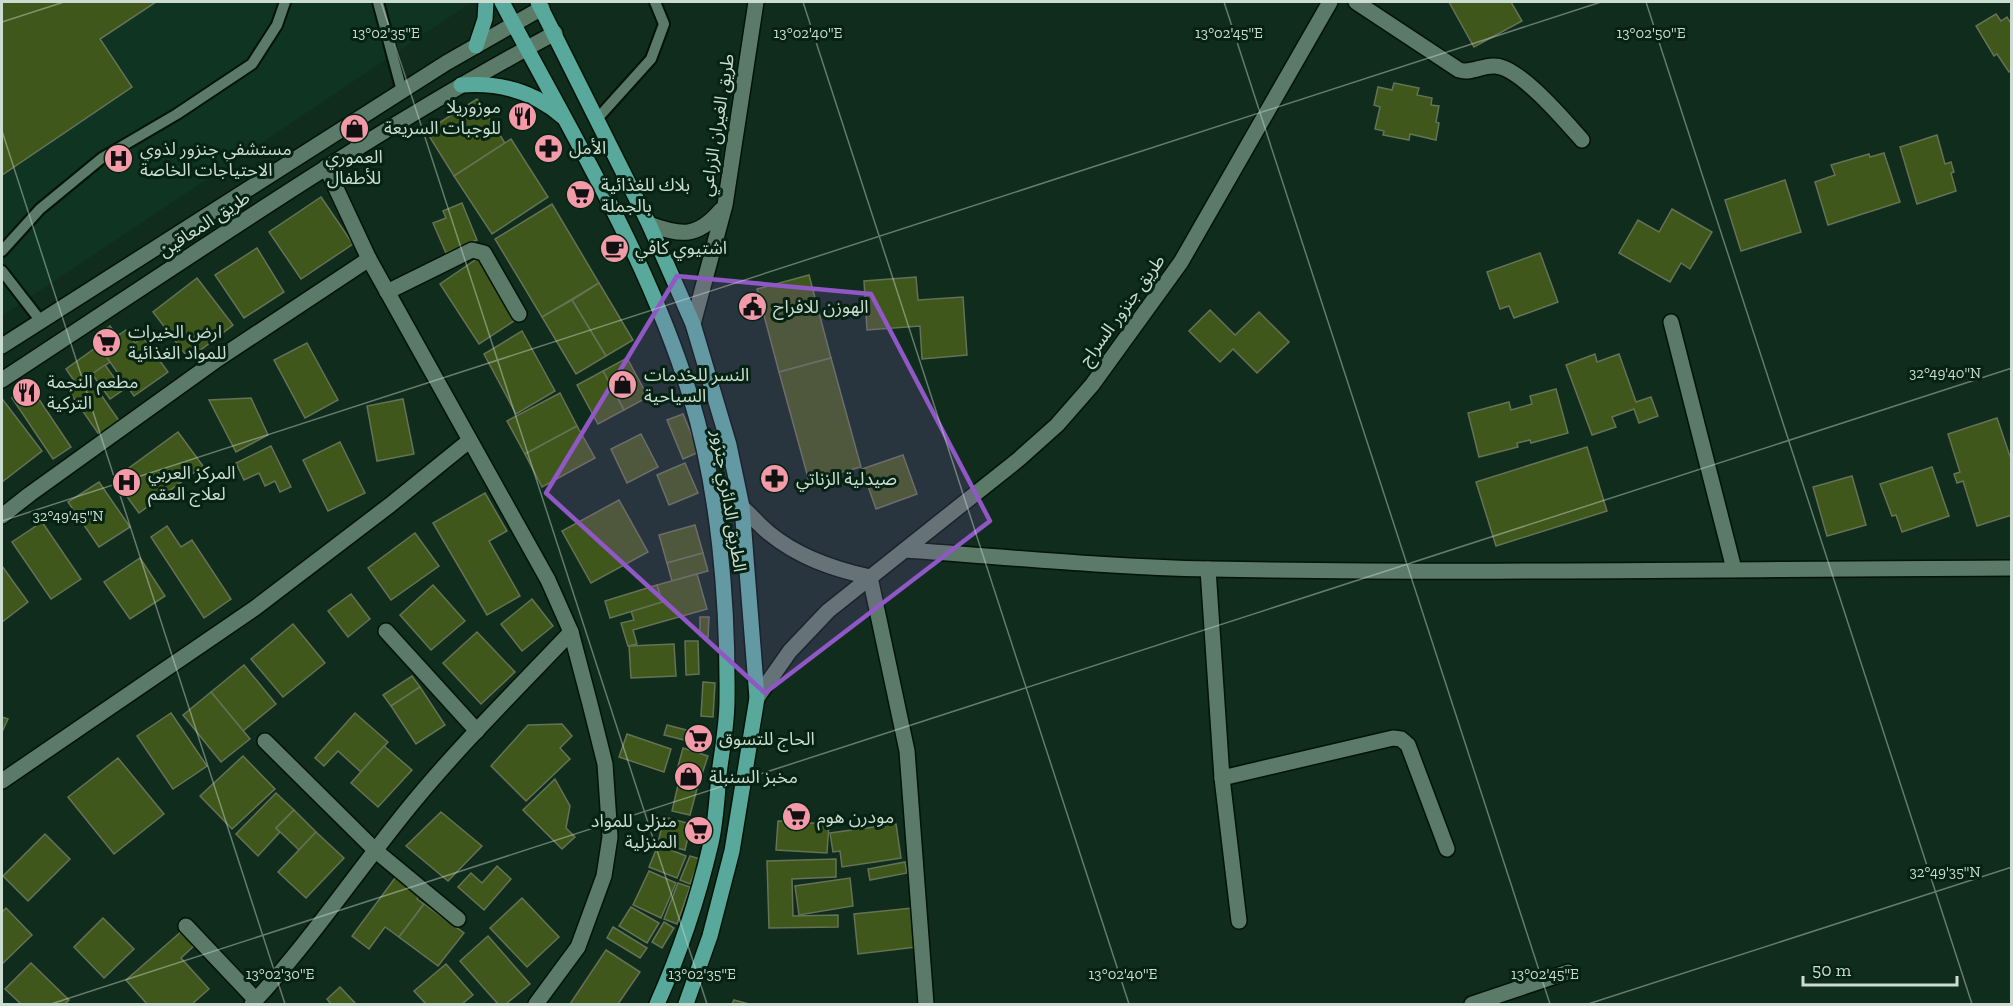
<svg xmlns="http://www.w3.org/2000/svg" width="2013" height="1006" viewBox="0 0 2013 1006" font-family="'Zilla Slab','Noto Sans Arabic',serif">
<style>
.built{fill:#0f3522}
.building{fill:#3f571b;stroke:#657256;stroke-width:1.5}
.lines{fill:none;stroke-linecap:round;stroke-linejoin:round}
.lane-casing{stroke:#001407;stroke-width:14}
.street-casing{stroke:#001407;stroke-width:18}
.secondary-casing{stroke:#001407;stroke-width:18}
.primary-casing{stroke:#001407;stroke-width:18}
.lane{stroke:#5b7a67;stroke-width:10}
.street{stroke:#5b7a67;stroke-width:15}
.secondary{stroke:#5b7a67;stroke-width:15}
.primary{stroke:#58a99b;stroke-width:15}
.marked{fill:#8f58c4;fill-opacity:0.2;stroke:#8f58c4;stroke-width:4.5;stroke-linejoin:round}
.ticks{fill:none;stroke:#cbdcd1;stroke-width:1.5;stroke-opacity:0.45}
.labels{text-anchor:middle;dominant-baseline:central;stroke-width:6;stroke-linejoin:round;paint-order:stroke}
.poi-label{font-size:18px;fill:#cbdcd1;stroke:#052213;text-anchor:start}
.street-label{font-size:18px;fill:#cbdcd1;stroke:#052213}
.ticks-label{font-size:15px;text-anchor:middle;fill:#cbdcd1;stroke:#052213;stroke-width:6;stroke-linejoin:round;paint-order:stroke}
</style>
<rect width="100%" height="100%" fill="#0f2c1d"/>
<polygon class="built" points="2,2 472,2 2,316"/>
<g class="building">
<polygon points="2,2 156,2 100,39 132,87 2,175"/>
<polygon points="1449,2 1511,2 1522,21 1474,47"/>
<polygon points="1996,14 2001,21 2007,17 2012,25 2012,70 2009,72 1997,54 1994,56 1976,26"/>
<polygon points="1394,83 1419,88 1417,95 1432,98 1431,105 1439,106 1436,122 1439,123 1436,140 1410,134 1409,140 1383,135 1384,131 1375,129 1380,107 1374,105 1378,87 1392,90"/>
<polygon points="477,99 505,143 454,176 426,131"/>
<polygon points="1937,135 1945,164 1951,162 1954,172 1951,173 1956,191 1917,204 1900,147"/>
<polygon points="511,139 548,197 492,234 454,176"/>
<polygon points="1884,153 1900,202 1828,225 1815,182 1835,175 1831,165 1869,154 1870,157"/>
<polygon points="1785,180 1801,232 1741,251 1725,200"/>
<polygon points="321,197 353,244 301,279 269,232"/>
<polygon points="462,203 477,240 446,253 433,223 446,218 443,211"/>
<polygon points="552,204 599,283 542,317 495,239"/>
<polygon points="1672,209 1712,232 1690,269 1681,263 1670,282 1619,253 1638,220 1659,232"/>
<polygon points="257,248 284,292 244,318 215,275"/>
<polygon points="1540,253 1558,302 1514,318 1509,306 1500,309 1487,272"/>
<polygon points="481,256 520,317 479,344 440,284"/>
<polygon points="809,275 831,358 779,372 757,289"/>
<polygon points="916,277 918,300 963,297 967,355 922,359 920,326 867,330 864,281"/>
<polygon points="197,278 233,325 189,359 153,312"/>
<polygon points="599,283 633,340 606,356 572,300"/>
<polygon points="572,300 606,356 576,374 542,317"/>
<polygon points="1210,310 1235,335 1259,312 1289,342 1257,373 1233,349 1220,362 1189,331"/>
<polygon points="110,326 117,336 126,330 135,343 143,337 168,372 134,396 93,338"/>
<polygon points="522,331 555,391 516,414 484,354"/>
<polygon points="307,343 338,400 305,418 274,360"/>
<polygon points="98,346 110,362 77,385 66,369"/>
<polygon points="1595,354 1597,362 1619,354 1636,402 1651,397 1658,416 1639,423 1634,409 1612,417 1616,427 1592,435 1566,365"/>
<polygon points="627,358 648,397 624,410 603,371"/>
<polygon points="831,358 861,467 809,481 779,372"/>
<polygon points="105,365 123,390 110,399 92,374"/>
<polygon points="603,371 624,410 598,424 577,385"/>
<polygon points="88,376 120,422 100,436 68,390"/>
<polygon points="30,386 71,447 53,459 12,398"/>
<polygon points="1556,389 1568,433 1531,443 1530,440 1517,443 1518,447 1479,457 1468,413 1509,402 1511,410 1532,404 1530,396"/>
<polygon points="560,393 577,426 525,454 507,421"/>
<polygon points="251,398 268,435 236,452 209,400"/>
<polygon points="403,399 414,454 377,461 367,406"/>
<polygon points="3,400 42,451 2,482 2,401"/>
<polygon points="683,414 699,452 683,459 667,420"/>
<polygon points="1997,418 2012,462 2012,515 1977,526 1963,481 1957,483 1954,474 1960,472 1948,434"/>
<polygon points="577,426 595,458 542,487 525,454"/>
<polygon points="178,432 203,466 139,513 114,479"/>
<polygon points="641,434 658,467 627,483 611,449"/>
<polygon points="340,442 365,493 328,511 303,460"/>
<polygon points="271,446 291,487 280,492 275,481 265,486 259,473 244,480 236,463"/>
<polygon points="1587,447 1607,511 1496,546 1476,482"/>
<polygon points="903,455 917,494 876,509 862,469"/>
<polygon points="685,463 698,493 669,505 657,475"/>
<polygon points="1932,467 1949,516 1902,532 1896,515 1892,516 1880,484"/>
<polygon points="1852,476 1866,525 1827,536 1813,487"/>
<polygon points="99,482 130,527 99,547 68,502"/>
<polygon points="485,493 507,531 489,541 520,596 487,615 433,523"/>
<polygon points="619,500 648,552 591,583 562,531"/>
<polygon points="42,522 81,579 51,599 12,542"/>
<polygon points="695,525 703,553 667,563 659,535"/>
<polygon points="167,526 181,547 192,540 231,599 204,618 151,537"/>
<polygon points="415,533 439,566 391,600 368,568"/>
<polygon points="703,553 708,571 672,581 667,563"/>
<polygon points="140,558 165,596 130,619 104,582"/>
<polygon points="2,566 28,602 2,622"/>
<polygon points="697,574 707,609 633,630 637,644 628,646 621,623 634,620 631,611 662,602 657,585"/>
<polygon points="433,585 465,621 431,650 400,615"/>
<polygon points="657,585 662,602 610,618 605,601"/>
<polygon points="351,594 370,619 348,637 328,611"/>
<polygon points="532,599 553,626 522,651 501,624"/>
<polygon points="700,617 709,617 708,637 700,636"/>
<polygon points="293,624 325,663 283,697 251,659"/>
<polygon points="477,632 515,672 481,704 443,663"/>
<polygon points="685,641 698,641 699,674 686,675"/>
<polygon points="674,644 676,676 631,678 629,646"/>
<polygon points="244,665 276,704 243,731 211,692"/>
<polygon points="412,676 420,687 391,706 383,695"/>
<polygon points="703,682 715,683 713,717 701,716"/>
<polygon points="420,687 445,725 416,744 391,706"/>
<polygon points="211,692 250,739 221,762 183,715"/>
<polygon points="171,713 207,766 173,789 137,736"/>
<polygon points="355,713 388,742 361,772 338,751 324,766 315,758"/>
<polygon points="2,717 8,719 2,732"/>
<polygon points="562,724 572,736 560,748 570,759 526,801 491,766 528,725"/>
<polygon points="667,725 706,735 704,745 664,735"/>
<polygon points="627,734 671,749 664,772 619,757"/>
<polygon points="384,746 412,770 378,807 351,783"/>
<polygon points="683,748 708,756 701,777 677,770"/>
<polygon points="243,756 275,789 232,829 200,796"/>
<polygon points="118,758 164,814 114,854 68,797"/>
<polygon points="555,779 570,806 566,828 575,837 562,849 523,810"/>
<polygon points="679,781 698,785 690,815 672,811"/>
<polygon points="276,793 294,810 276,828 280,832 258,856 236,834"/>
<polygon points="294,810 316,832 299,850 276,828"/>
<polygon points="441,812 482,846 448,881 406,846"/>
<polygon points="664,817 691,824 685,850 658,843"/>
<polygon points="778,821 829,824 827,853 776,850"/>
<polygon points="896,824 901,858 842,867 840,851 833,852 830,833"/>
<polygon points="316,832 344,858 306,898 278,872"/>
<polygon points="45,834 70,859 28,901 3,876"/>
<polygon points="658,845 686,856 677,878 649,867"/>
<polygon points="690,856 700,859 690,884 680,880"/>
<polygon points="836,859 836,877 792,879 793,916 838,915 838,927 769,928 767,861"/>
<polygon points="905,862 907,873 870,880 868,869"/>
<polygon points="497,866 511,879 484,910 458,887 471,873 482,883"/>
<polygon points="649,871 676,883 661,918 633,905"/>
<polygon points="398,874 422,892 417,899 424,904 399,937 385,927 369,949 352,936"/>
<polygon points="850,878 853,906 799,915 795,886"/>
<polygon points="678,883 690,887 677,924 664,919"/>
<polygon points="522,898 559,937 527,967 490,928"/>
<polygon points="424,904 464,933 438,966 399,937"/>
<polygon points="631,907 659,923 647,943 619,926"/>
<polygon points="6,908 32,935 2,964 2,912"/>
<polygon points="912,908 916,947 858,954 854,914"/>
<polygon points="103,918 134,949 104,978 74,947"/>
<polygon points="664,922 674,928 662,948 652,942"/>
<polygon points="613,927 647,948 640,958 607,938"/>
<polygon points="183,930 196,944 181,958 209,989 192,1004 147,1004 126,980"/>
<polygon points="488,936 530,984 506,1004 498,1004 460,961"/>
<polygon points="606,950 640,972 618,1004 570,1004"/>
<polygon points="31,963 69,1000 65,1004 21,1004 5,989"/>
<polygon points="446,964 473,995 462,1004 426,1004 414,991"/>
<polygon points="340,987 356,1004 331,1004 327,999"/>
<polygon points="734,1000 749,1004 732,1004"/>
</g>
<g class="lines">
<defs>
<g id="lane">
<polyline points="378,2 402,91"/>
<polyline points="597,119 651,59 664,24 655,2"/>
<polyline points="2,251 40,209 102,158 177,114 252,64 277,25 285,2"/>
<polyline points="2,271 40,320"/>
</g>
<g id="street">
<path d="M1356,2L1459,70C1471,74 1482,65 1495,66C1520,67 1565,121 1582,140"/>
<polyline points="326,167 369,259 548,580 571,632 590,704 605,764 610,837 604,876 578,947 536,1004"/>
<polyline points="387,292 472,250 484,253 519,314"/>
<polyline points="1671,322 1734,569"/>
<polyline points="2,516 30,494 218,359 369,259"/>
<path d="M905,550C1007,557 1109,567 1210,569C1477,574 1745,569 2012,568"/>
<polyline points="1208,569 1222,778 1239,921"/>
<polyline points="870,577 907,751 926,1004"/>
<polyline points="386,631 477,731"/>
<polyline points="265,741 376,851 458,919"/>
<polyline points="1222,778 1393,738 1401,739 1408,745 1447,849"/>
<polyline points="2,781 255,608 390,505 469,441"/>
<polyline points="186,926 256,1000"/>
<path d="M252,1004C310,942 357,871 411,805C461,744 517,689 571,632"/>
<polyline points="1472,1004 1568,972"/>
</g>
<g id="secondary">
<path d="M649,224C682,236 697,238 721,210"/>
<polyline points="693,324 725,205 756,2"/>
<polyline points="2,346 446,63 542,8"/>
<path d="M2,380C184,261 363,136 555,33"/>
<path d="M742,507C751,515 759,525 769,533C798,557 833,569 870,577"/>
<polyline points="757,698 790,651 828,611 1019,459 1057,425 1092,385 1181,262 1330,2"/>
</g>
<g id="primary">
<path d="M502,2C569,130 647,255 690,395C719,489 728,602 727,700C727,725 722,750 719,774C717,797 716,821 711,843C698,898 680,953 657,1004"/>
<polyline points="538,2 649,224 693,324 729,445 742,507 757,698 732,851 710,936 686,1004"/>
<polyline points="476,46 485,19 486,2"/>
<path d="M461,85C499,82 534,91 563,117"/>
</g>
</defs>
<use href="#lane" class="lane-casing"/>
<use href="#street" class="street-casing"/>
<use href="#secondary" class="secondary-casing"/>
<use href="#primary" class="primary-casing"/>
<use href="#lane" class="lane"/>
<use href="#street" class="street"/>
<use href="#secondary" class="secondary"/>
<use href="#primary" class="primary"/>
</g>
<path class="marked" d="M677,276L871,294L990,521L765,693L546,493Z"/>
<path class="ticks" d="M381,2L707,1004M803,2L1129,1004M1224,2L1550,1004M1646,2L1972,1004M2,22L64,2M2,131L285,1004M2,521L1601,2M51,1004L2012,368M1588,1004L2012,867"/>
<defs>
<symbol id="restaurant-disc" viewBox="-11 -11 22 22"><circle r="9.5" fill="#f39aa9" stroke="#052213"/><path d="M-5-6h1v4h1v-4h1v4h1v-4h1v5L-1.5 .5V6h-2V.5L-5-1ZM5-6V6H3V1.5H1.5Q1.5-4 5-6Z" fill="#111"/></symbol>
<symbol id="shop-disc" viewBox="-11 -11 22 22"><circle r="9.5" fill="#f39aa9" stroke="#052213"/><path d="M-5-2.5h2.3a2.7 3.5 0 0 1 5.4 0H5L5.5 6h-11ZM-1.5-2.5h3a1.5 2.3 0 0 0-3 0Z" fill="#111"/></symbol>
<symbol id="pharmacy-disc" viewBox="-11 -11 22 22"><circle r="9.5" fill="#f39aa9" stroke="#052213"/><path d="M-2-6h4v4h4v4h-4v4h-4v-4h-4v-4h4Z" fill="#111"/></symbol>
<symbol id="hospital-disc" viewBox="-11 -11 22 22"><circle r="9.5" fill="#f39aa9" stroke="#052213"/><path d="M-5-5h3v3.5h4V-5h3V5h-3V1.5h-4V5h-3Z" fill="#111"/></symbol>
<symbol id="supermarket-disc" viewBox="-11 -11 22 22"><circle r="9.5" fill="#f39aa9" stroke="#052213"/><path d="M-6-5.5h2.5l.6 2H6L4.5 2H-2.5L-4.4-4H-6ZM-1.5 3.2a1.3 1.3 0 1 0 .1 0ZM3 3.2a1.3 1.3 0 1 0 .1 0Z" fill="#111"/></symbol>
<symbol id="cafe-disc" viewBox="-11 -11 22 22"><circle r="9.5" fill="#f39aa9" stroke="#052213"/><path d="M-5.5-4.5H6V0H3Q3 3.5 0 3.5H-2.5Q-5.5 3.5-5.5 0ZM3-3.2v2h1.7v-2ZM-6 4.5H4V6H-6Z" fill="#111"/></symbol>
<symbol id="civic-disc" viewBox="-11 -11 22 22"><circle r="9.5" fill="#f39aa9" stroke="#052213"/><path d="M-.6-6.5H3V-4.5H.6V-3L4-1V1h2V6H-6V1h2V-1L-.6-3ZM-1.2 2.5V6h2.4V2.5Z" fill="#111"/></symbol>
</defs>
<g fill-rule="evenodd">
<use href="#restaurant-disc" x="506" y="100" width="33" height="33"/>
<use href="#shop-disc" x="338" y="112" width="33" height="33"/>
<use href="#pharmacy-disc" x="532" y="132" width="33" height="33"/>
<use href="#hospital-disc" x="102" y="142" width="33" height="33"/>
<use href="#supermarket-disc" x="564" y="178" width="33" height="33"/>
<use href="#cafe-disc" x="598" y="232" width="33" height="33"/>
<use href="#civic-disc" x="736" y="290" width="33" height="33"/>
<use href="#supermarket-disc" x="90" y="326" width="33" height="33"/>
<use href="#shop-disc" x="606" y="368" width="33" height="33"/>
<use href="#restaurant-disc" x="10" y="376" width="33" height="33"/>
<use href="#pharmacy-disc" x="758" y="462" width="33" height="33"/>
<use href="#hospital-disc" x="110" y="466" width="33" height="33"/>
<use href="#supermarket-disc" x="682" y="722" width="33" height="33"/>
<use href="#shop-disc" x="672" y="760" width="33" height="33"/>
<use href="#supermarket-disc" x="780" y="800" width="33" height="33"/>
<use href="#supermarket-disc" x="682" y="814" width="33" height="33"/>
</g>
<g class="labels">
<g class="poi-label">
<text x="501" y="107" text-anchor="end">موزوريلا<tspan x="501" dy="21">للوجبات السريعة</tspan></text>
<text x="569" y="148">الأمل</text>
<text x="140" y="149">مستشفي جنزور لذوي<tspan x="140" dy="21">الاحتياجات الخاصة</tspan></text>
<text x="354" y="157" text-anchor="middle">العموري<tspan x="354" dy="21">للأطفال</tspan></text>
<text x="601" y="185">بلاك للغذائية<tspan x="601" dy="21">بالجملة</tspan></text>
<text x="635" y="248">اشتيوي كافي</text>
<text x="773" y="307">الهوزن للافراح</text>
<text x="128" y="332">ارض الخيرات<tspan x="128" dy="21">للمواد الغذائية</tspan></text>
<text x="644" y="375">النسر للخدمات<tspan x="644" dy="21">السياحية</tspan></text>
<text x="47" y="382">مطعم النجمة<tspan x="47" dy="21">التركية</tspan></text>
<text x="148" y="473">المركز العربي<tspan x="148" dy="21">لعلاج العقم</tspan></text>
<text x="796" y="479">صيدلية الزناتي</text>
<text x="719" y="739">الحاج للتسوق</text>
<text x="709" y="777">مخبز السنبلة</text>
<text x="817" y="817">مودرن هوم</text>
<text x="677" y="821" text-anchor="end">منزلي للمواد<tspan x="677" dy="21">المنزلية</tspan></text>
</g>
<g class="street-label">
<text transform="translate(717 125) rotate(-81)">طريق الغيران الزراعي</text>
<text transform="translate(204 224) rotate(-33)">طريق المعاقين</text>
<text transform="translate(1122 310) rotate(-54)">طريق جنزور السراج</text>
<text transform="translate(729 501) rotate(81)">الطريق الدائري جنزور</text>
</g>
</g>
<g class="ticks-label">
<text x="386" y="38">13°02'35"E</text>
<text x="808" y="38">13°02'40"E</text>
<text x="1229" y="38">13°02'45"E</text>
<text x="1651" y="38">13°02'50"E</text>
<text x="1945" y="378">32°49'40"N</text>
<text x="68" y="521">32°49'45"N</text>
<text x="1945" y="877">32°49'35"N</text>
<text x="280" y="979">13°02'30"E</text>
<text x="702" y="979">13°02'35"E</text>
<text x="1123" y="979">13°02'40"E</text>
<text x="1545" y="979">13°02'45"E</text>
</g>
<rect width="2013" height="1006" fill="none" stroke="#cbdcd1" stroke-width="6"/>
<path d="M1803 976v9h154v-9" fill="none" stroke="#cbdcd1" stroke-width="3"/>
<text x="1812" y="976" font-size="18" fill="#cbdcd1" stroke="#052213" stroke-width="4.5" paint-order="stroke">50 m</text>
</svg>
